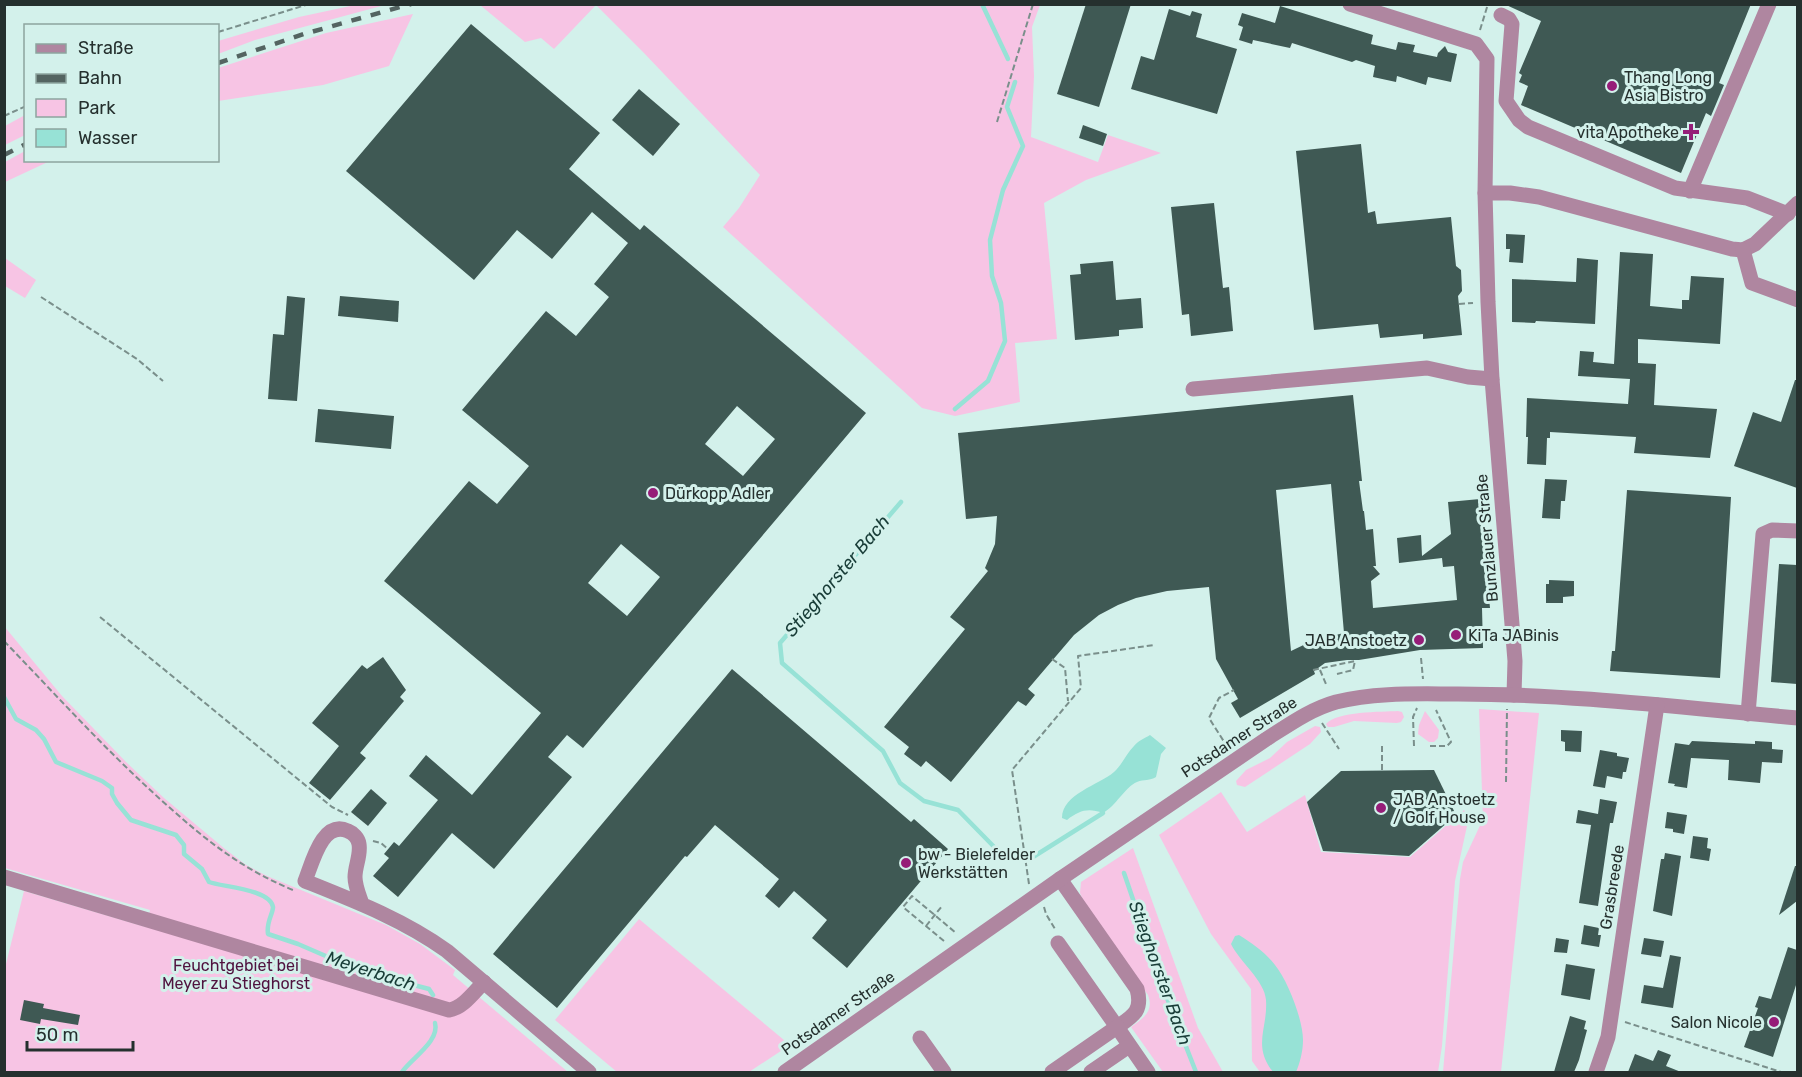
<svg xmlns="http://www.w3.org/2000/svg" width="1802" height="1077" viewBox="0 0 1802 1077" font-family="Rubik,sans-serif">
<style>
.green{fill:#f7c4e4}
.water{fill:#97e2d6}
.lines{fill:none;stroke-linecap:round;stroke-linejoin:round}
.stream{stroke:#97e2d6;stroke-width:4.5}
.building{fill:#3f5954;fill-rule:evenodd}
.path{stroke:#7a8f8b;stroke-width:2;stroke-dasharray:6 3;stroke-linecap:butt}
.minor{stroke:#af86a0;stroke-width:15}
.rail{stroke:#546461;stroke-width:4.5;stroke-dasharray:10 10;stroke-linecap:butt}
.poi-dot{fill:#961d78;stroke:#d3f1eb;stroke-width:2}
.labels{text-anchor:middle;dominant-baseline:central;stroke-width:6;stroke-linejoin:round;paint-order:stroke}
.poi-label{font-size:16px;fill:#25302e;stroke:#d3f1eb;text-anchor:start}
.street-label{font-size:16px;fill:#25302e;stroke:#d3f1eb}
.park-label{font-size:16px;fill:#50123f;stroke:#d3f1eb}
.water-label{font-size:18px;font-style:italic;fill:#183c37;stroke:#d3f1eb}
</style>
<rect width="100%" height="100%" fill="#d3f1eb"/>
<g class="green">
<polygon points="355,5 385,5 255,40 218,54 218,41 299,17"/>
<polygon points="480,5 1040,5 1032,27 1034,76 1031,137 1098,162 1108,135 1161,153 1086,180 1044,203 1057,339 1015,343 1020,402 955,416 922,408 723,227 739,208 760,175 644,53 596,5 554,49 541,38 525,42"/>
<polygon points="413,14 389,66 323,85 218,101 218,68 326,33"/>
<polygon points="25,115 25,135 5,145 5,126"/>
<polygon points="25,151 26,160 50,161 5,182 5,162"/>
<polygon points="5,258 36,280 25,298 5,286"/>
<polygon points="4,626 62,696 127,763 164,798 225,849 246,865 267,876 386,925 420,944 455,970 453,975 568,1072 5,1072 5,968 24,891 146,927 150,910 5,868"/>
<polygon points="1479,709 1539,713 1501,1072 1443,1072 1460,879 1463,862 1483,819"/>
<path d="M1398,711L1402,712L1404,717L1401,722L1397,723L1354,721L1334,727H1328L1326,724C1337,711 1381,712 1398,711Z"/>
<polygon points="1425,711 1439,730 1438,738 1434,742 1429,742 1418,734 1419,725"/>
<polygon points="1315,726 1320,727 1321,732 1310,744 1245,787 1237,785 1236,781 1246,770 1270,758 1287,742"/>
<polygon points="1221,792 1247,832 1305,795 1321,852 1410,857 1464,810 1469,817 1455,881 1442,1046 1438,1072 1260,1072 1252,1061 1251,989 1211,934 1159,835"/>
<path d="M1133,848L1198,1028L1223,1072H1163L1131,1027C1144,1018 1154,1011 1148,995L1083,900L1080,893L1081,882Z"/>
<polygon points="639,919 790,1045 749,1072 617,1072 555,1020"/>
</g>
<g class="water">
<path d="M1150,735L1166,748L1161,754L1156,777C1150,781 1144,779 1137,782C1125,787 1116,806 1103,813C1088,808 1080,810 1067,820L1062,818C1062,794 1099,785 1114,772C1122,765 1126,754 1134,746C1138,741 1145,738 1150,735Z"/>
<path d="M1239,935C1252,943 1266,953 1275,965C1288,981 1303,1020 1303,1040C1303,1051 1300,1063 1296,1072H1273C1252,1045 1268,1029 1266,1000C1265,981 1239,961 1231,944L1235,936Z"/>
</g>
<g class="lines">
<g class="stream">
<polyline points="982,4 1008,59"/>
<polyline points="955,409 988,381 1005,341 1001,303 992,276 990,240 1003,190 1023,146 1007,107 1015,82"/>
<polyline points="901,502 780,643 782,663 883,751 900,783 924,801 958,810 1004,857 1017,857"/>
<path d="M4,697L16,719L36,730L44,739L56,762L102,781L112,788V794L117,803L131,820L176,835L184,845V854L202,869L209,882C222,887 270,889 273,907C273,914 266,922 268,934L298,944L335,960L351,964L364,972L429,989L433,995"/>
<polyline points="1033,857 1103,813"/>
<polyline points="1124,873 1165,993 1196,1072"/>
<path d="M402,1072C412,1058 440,1041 435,1023"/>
</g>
</g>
<g class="building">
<polygon points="1086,4 1131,4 1099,107 1057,94"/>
<polygon points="1504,4 1751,4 1719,83 1724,85 1711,116 1706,113 1681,173 1521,105 1528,86 1519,82 1522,75 1519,73 1541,21"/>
<polygon points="1280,6 1373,35 1371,44 1396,50 1398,42 1415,45 1413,52 1437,57 1438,53 1445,46 1448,52 1457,54 1451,82 1428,77 1426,85 1397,76 1396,82 1373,77 1375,66 1356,60 1352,62 1292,43 1290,48 1253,40 1252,44 1239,40 1243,27 1238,25 1242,13 1275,23"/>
<polygon points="1169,9 1190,16 1192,11 1202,14 1196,37 1237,49 1217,114 1131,89 1141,56 1154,60"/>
<path d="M471,24L600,133L569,169L640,230L644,225L866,413L583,748L567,735L548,757L572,777L494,869L452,833L398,897L373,876L389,858L384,854L394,842L399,846L438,800L409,776L426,755L472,795L541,713L384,581L469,481L497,504L529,466L462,410L546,311L576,336L609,297L594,284L628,243L592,212L552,259L517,230L474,280L346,171ZM737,406L775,439L743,476L705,444ZM621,544L660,577L627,616L588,583Z"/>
<polygon points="639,89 680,124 653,156 612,120"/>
<polygon points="1083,125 1107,134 1103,146 1079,138"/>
<polygon points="1361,144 1368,213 1375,211 1377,224 1451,217 1456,266 1461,270 1462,291 1458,296 1462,335 1423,339 1423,334 1380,338 1378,324 1314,330 1296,151"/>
<polygon points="1214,203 1223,288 1229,287 1233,331 1191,336 1189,314 1182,315 1171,207"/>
<polygon points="1506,234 1525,235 1523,263 1509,262 1510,249 1506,249"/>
<polygon points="1620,252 1653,254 1650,306 1682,309 1682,300 1689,300 1691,276 1724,278 1720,344 1638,339 1638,363 1656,364 1654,405 1717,409 1710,458 1634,453 1636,437 1550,432 1550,438 1547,438 1546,465 1527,464 1528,437 1526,437 1527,398 1628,404 1630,379 1578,376 1580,351 1594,352 1593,362 1614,364"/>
<polygon points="1577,258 1598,260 1595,324 1536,321 1535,323 1512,322 1512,279 1576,282"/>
<polygon points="1113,261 1116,300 1141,298 1143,328 1119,330 1119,336 1075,340 1070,275 1081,274 1080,264"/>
<polygon points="287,296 305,298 297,401 268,399 273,334 284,335"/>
<polygon points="340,296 399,301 398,322 338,316"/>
<polygon points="1795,380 1797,380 1797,488 1734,466 1753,412 1781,422"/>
<path d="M1353,395L1362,481H1359L1363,511H1364L1366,530L1373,529L1376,566H1373L1380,574L1371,581L1373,608L1457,600L1454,566L1443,567L1442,558L1399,563L1397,538L1421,535L1422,556L1451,534L1448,502L1480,499L1490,608H1482L1483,648L1420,650L1359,660H1347L1325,663L1314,671L1315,674L1240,718L1231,703L1238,699L1216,659L1209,587L1167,591L1136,598L1118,605L1099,615L1074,635L1028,689L1035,695L1026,706L1018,701L951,782L926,761L921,767L904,754L909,747L884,727L965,629L950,617L988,571L985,568L995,544L997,516L966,519L958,433ZM1331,484L1344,633L1314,640L1291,651L1276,490Z"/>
<polygon points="318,409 394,416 391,449 315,442"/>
<polygon points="1545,479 1567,480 1565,501 1561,501 1560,519 1542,518"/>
<polygon points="1627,490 1731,497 1720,678 1610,671 1612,651 1615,651"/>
<polygon points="1779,564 1797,565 1797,684 1771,682"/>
<polygon points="1549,580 1574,581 1574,596 1563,597 1563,603 1546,603 1546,584 1549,584"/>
<polygon points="383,657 406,690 400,697 404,701 360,753 366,758 330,800 309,783 339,746 312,723 362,665 367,669"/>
<polygon points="732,669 911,822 914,819 948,849 847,968 812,938 827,920 794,891 779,908 765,896 779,879 715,825 687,857 685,856 557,1008 493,954"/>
<polygon points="1561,730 1582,731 1581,752 1565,751 1565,742 1561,741"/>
<polygon points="1692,741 1755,744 1755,741 1772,742 1772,749 1783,750 1782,763 1762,762 1760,783 1728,780 1729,760 1691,758 1687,788 1674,786 1675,784 1668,783 1675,743 1689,745"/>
<polygon points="1600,750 1617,753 1617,756 1629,758 1626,772 1623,772 1622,779 1607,776 1605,788 1593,786"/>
<polygon points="1434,770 1456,815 1409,856 1323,851 1307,802 1341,771"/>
<polygon points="371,789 387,803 368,826 351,812"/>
<polygon points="1600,799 1617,802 1613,823 1610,823 1598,906 1579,903 1591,825 1576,823 1578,810 1598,814"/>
<polygon points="1667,812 1687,815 1684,834 1673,832 1673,829 1665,828"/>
<polygon points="1693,836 1708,838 1707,848 1711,849 1709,861 1690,858"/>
<polygon points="1665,853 1681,856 1672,916 1653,911 1661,859 1664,859"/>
<polygon points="1795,866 1797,866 1797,901 1779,915"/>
<polygon points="1584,925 1599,928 1598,935 1601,935 1599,947 1581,944"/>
<polygon points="1556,938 1569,940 1567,953 1554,952"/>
<polygon points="1644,938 1664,941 1661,957 1641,954"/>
<polygon points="1788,947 1797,950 1797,982 1773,1057 1744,1047 1758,1008 1755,1007 1759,996 1771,999"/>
<polygon points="1670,955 1681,957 1673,1008 1641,1003 1644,985 1663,988"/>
<polygon points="1566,964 1595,969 1590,1000 1561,995"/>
<polygon points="24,1000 44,1004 43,1008 80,1015 78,1025 41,1019 40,1024 20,1020"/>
<polygon points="1570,1016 1586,1021 1584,1029 1587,1030 1579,1060 1574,1072 1554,1072"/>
<polygon points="1658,1050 1671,1055 1666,1066 1681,1072 1628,1072 1635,1054 1653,1061"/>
</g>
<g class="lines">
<g class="path">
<polyline points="1480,30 1488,4"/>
<polyline points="218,32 309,4"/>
<polyline points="4,116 26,106"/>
<polyline points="997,122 1033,4"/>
<polyline points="41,297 137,359 163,381"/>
<polyline points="1459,304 1473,303"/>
<polyline points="100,617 332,807 348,815"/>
<path d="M4,641C58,697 110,755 169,807C208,842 244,870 293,890"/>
<polyline points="1421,658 1423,679"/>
<polyline points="1052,659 1065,668 1068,701"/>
<polyline points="1313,670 1355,661 1353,670 1337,674"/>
<polyline points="1320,670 1326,684"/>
<polyline points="1322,723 1339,749"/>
<polyline points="1382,746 1382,771"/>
<polyline points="1414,746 1413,717 1417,708"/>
<polyline points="1430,746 1447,746 1451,742 1436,710"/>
<polyline points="1228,748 1209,718 1219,698 1234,690"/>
<polyline points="1506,782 1507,709"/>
<polyline points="373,841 381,843 388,849"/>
<polyline points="1029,884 1012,770 1081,688 1078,656 1154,645"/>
<polyline points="1044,907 1046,914 1055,929"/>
<polyline points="926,926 942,906"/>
<polyline points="944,941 903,907 912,896 956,933"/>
<polyline points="1625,1022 1781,1072"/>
</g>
<g class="minor">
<polyline points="1350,4 1476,44 1487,59 1485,193 1488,302 1492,379 1515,661 1514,695"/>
<polyline points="1501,15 1509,19 1512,24 1506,101 1519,120 1528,127 1675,188 1747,198 1788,214"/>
<polyline points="1690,191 1769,4"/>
<polyline points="1485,193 1510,193 1539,197 1732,249 1743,250 1755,244 1798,203"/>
<polyline points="1743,250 1752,283 1798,300"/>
<polyline points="1193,389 1427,368 1468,377 1492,379"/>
<polyline points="1748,714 1763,534 1772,530 1798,531"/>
<path d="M4,877L449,1010C463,1008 474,992 484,982"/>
<path d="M362,904C359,895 355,886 355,877C355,866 361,855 359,844C358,838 353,833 348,831C322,819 312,864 305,881C355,901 404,920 447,951L589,1072"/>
<path d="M1058,943L1117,1027C1133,1016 1143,1011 1137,989L1060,879"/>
<polyline points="920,1038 944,1072"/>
<path d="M785,1072L1060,879L1268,738C1290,724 1311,709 1336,702C1376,692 1417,694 1458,694C1571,694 1685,708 1798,718"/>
<polyline points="1052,1072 1117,1027 1148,1072"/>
<polyline points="1091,1072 1129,1046"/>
<polyline points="1596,1072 1608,1037 1657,705"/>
</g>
<g class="rail">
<polyline points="218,63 304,34 411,4"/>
<polyline points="4,155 26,144"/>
</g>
</g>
<g class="poi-dot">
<circle cx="1612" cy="86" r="6"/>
<path d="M1688 123h6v6h6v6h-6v6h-6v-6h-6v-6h6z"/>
<circle cx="653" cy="493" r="6"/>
<circle cx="1456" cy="635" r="6"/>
<circle cx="1419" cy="640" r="6"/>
<circle cx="1381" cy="808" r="6"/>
<circle cx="906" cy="863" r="6"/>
<circle cx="1774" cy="1022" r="6"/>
</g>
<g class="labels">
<g class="poi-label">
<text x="1624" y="77">Thang Long<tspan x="1624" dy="18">Asia Bistro</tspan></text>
<text x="1679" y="132" text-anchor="end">vita Apotheke</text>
<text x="665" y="493">Dürkopp Adler</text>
<text x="1468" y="635">KiTa JABinis</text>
<text x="1407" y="640" text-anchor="end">JAB Anstoetz</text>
<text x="1393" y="799">JAB Anstoetz<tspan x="1393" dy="18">/ Golf House</tspan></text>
<text x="918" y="854">bw - Bielefelder<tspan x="918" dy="18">Werkstätten</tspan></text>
<text x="1762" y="1022" text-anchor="end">Salon Nicole</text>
</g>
<g class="street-label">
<text transform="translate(1487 538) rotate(-95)">Bunzlauer Straße</text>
<text transform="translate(1239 737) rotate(-33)">Potsdamer Straße</text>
<text transform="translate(1612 887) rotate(-81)">Grasbreede</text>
<text transform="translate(838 1013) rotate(-35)">Potsdamer Straße</text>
</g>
<g class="park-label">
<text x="236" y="965">Feuchtgebiet bei<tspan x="236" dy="18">Meyer zu Stieghorst</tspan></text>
</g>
<g class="water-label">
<text transform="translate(837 576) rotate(-50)">Stieghorster Bach</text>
<text transform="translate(371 971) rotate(18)">Meyerbach</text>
<text transform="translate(1160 973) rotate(70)">Stieghorster Bach</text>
</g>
</g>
<rect width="1802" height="1077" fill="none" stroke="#25302e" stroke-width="12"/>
<rect x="24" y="24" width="195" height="138" fill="#d3f1eb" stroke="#8da49f" stroke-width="1.5"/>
<rect x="36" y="44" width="30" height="9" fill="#af86a0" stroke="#8da49f" stroke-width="1.5"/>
<text x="78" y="54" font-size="18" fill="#25302e">Straße</text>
<rect x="36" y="74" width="30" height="9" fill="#546461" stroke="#8da49f" stroke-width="1.5"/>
<text x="78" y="84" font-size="18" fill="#25302e">Bahn</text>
<rect x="36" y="99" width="30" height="18" fill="#f7c4e4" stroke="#8da49f" stroke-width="1.5"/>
<text x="78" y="114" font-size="18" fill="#25302e">Park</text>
<rect x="36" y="129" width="30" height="18" fill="#97e2d6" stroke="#8da49f" stroke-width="1.5"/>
<text x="78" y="144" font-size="18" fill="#25302e">Wasser</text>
<path d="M27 1041v9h106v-9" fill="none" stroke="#25302e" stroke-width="3"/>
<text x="36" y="1041" font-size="18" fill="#25302e" stroke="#d3f1eb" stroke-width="4.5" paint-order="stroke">50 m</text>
</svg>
